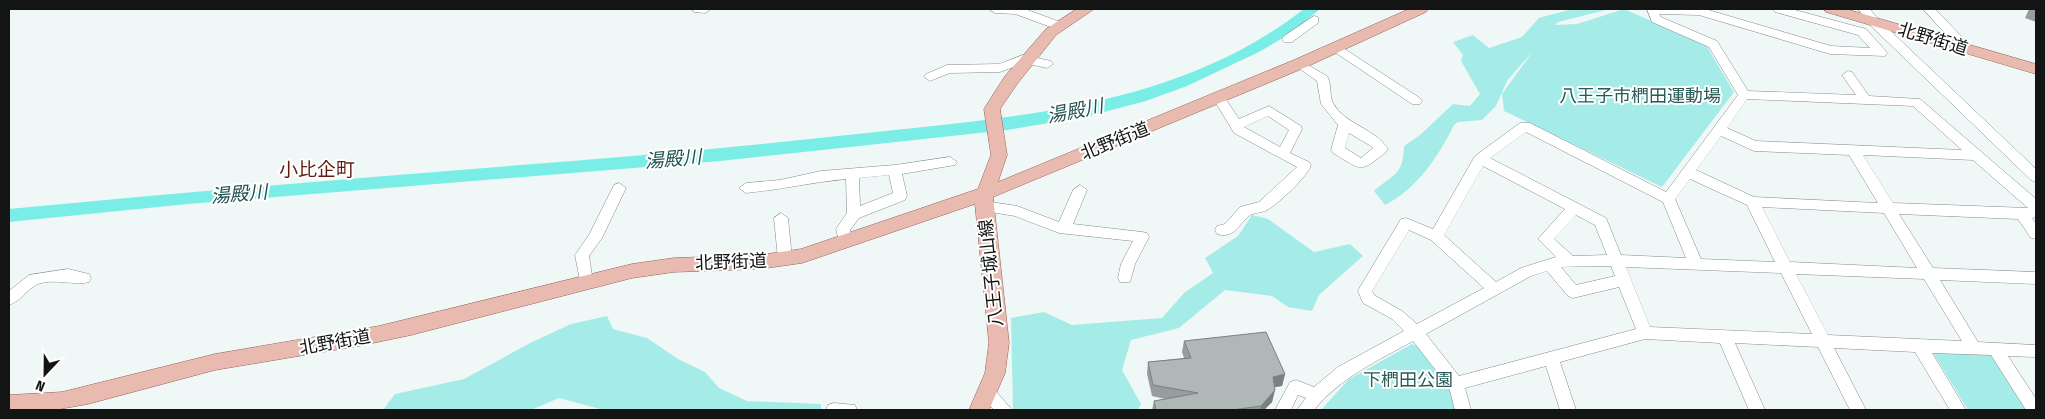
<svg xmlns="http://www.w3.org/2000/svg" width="2045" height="419" viewBox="0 0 2045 419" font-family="'Fira Sans Condensed','Noto Sans JP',sans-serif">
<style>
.green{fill:#a5ece8}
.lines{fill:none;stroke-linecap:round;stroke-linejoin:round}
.river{fill:#7bede7;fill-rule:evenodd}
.minor-casing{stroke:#858b8b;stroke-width:1}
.major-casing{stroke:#946257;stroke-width:1}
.minor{fill:#fff;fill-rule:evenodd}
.major{fill:#e9baaf;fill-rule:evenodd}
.wall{fill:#979d9d}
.shaded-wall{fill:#7b8080}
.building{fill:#b0b7b7;stroke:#7b8080}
.labels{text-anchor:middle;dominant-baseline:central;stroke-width:4;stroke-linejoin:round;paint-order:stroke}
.street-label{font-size:18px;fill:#131515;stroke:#fff}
.park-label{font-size:18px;fill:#285a57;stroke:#fff}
.water-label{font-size:19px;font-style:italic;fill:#1f5250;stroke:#fff}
.neighbourhood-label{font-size:19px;fill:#611e10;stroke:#fff}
</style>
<rect width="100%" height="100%" fill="#f0f8f7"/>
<g class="green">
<path d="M1572,9H1610L1558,22L1555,25L1577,24L1624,9L1706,45L1734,92L1662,187L1504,111L1502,94L1533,51L1507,81L1496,106L1482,120L1458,122L1454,125C1438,157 1417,189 1385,205L1374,191C1394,173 1403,176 1404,146L1420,135L1453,104L1470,106L1480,94L1461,61L1463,55L1453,42L1473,35L1489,48L1522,37L1539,18Z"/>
<polygon points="1252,215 1268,219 1314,252 1350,244 1363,256 1319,295 1312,311 1288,307 1272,296 1225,290 1179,328 1131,340 1122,370 1141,404 1138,410 1013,410 1011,318 1044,312 1072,325 1162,318 1184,293 1213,273 1205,258 1238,236"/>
<polygon points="607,316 613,329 647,338 678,359 705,372 719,388 747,401 821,404 821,410 604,410 559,398 531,410 383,410 395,394 464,379 530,343 571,324"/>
<polygon points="1412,344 1421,348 1451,387 1455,410 1321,410 1349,379"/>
<polygon points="1932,351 1992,353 2030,410 1968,410"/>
</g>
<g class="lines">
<path class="river" d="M1304,9H1320L1291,33L1259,52L1187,86L1146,101L1085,117L1007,130L720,161L188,204L9,222V209C196,191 384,176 572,161C673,153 775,143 876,132C1026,116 1180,105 1304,9Z"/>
<defs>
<g id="minor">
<polygon points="692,9 711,9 705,13 694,12"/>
<polygon points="989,9 1025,9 1063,23 1065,26 1059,30 1015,14 995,13"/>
<path d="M1647,9H1705L1831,46L1870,48L1858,35L1775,12L1773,9H1791L1866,29L1885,50L1887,53L1885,56L1830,54L1699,15L1659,14L1661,17L1717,41L1748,91L1856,95L1842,75L1848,71L1852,72L1869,96L1920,99L2036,199V217L2032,218L2036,224V239L2031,238L2018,219L1899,214L1933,268L2036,272V284L1940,280L1978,342L2036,345V357L2008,356L2036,399V410H2026L1991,355L1932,353L1966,410H1950L1915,352L1834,348L1866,410H1850L1818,347L1735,343L1765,410H1749L1720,343L1645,339L1560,362L1576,410H1560L1546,366L1465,388L1471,410H1455L1449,387L1413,341C1377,361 1341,377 1314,410H1297L1306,398L1298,395L1291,410H1275L1290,382L1296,380L1314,387L1338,367L1404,331L1392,319L1363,303L1358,291L1360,287L1401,219L1406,218L1433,229L1475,156L1520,123H1530L1666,192L1738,95L1709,47L1652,22ZM1747,99L1913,106L1962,150L1756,141L1727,128ZM1526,132L1663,202L1686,258L1621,255L1606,218L1490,158ZM1721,136L1754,151L1849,155L1878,203L1754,197L1696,170ZM1863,155L1973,160L2028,208L1893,203ZM1483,166L1565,209L1538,239L1556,257L1521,268L1496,282L1444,235ZM1690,179L1747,205L1775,262L1701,259L1675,199ZM1762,207L1884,213L1917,268L1790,262ZM1576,215L1595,225L1607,255L1573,256L1554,239ZM1409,230L1431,240L1484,288L1417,324L1402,311L1374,295L1372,291ZM1596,266H1611L1615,276L1576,285L1561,267ZM1626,267L1781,273L1812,334L1650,327ZM1547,271L1568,296L1573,298L1619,287L1636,329L1459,376L1426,334L1531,276ZM1796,274L1924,279L1962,341L1828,335Z"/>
<polygon points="1858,9 1870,9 1877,18 2036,169 2036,182 2031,180 1869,24"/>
<polygon points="1923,9 1935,9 1963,38 1966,47 1964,50 1956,50 1953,42"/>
<polygon points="1314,16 1318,17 1318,23 1292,42 1284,42 1282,39 1284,36"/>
<polygon points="1337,44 1420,98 1422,101 1420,104 1412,104 1333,51 1331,48"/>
<polygon points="1023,55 1051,61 1053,64 1047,68 1024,63 1000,72 950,73 930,81 924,77 926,74 947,65 999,64"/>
<path d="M1299,60L1327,76C1332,84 1329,95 1333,103C1345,125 1375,128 1388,149L1386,152C1359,174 1362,170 1333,153L1331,150L1338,125L1321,104L1317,81L1293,64ZM1349,133L1371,146L1373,148L1361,158L1345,148Z"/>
<path d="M1219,94L1223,95L1239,119L1269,106L1301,126L1302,129L1290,153L1309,162L1311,165C1309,175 1277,205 1267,210C1262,213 1254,212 1249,216C1238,225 1234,239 1217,234L1215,230L1217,226L1225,224L1240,207L1259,202L1297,167L1234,133L1213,98ZM1268,116L1289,130L1280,147L1244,127Z"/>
<path d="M950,157L957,162L955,165L902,174L907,196L905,200L859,218L850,230L852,241L850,245H840L836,229L847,213L846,179C812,182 780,190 746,193L739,188L746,183L780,180L821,171L895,165ZM889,175L893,193L860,206L859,178Z"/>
<polygon points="619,183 626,188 602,238 589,256 593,282 591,286 581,286 575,255 589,235 614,185"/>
<polygon points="1080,185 1087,190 1073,224 1142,232 1147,233 1149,237 1135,264 1130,282 1120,282 1118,278 1121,264 1133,241 1059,233 1015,216 979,210 977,206 984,201 1017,206 1059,222 1073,190"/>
<polygon points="781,213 788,218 792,259 790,263 780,263 778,259 774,218"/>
<path d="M68,269L89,274L91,278L89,282C77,286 53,278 38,284C27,289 21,301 9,305V291L29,275Z"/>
<polygon points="988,387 994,389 1012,410 994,410 980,394 982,389"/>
<polygon points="834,403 855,405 857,410 826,410 828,405"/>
</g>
<g id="major">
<polygon points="1077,9 1094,9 1056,35 1017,84 1000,109 1007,155 998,182 1294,60 1409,9 1428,9 1426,12 1304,68 993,197 1009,343 1005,373 989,410 969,410 985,373 989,343 975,204 802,263 760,269 674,272 632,278 411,335 359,346 215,370 88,404 54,410 9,410 9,395 62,392 215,354 379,326 632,264 674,258 760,255 801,249 978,189 991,155 984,109 1005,76 1046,29"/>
<polygon points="1824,9 1846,9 2036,64 2036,74 1826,12"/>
</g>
</defs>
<use href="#minor" class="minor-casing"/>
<use href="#major" class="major-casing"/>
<use href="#minor" class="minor"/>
<use href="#major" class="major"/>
</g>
<g class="wall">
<polygon points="2029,9 2036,9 2036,22 2025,18"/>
<polygon points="1184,341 1285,374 1282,386 1274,387 1275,390 1272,402 1264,410 1152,410 1154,401 1165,399 1152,396 1147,374 1148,362 1184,358 1182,352"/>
</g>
<g class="shaded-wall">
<polygon points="1285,374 1282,386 1269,388 1273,377"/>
<polygon points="1275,390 1272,402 1264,410 1260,410 1261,406"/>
</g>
<polygon class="building" points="1266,332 1285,374 1273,377 1275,390 1261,406 1232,410 1156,410 1154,401 1198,393 1153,385 1148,362 1191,358 1184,341"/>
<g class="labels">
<g class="street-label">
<text transform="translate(1933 39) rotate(17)">北野街道</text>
<text transform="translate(1115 141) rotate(-22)">北野街道</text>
<text transform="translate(731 262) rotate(-2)">北野街道</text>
<text transform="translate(991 273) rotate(-96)">八王子城山線</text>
<text transform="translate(335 342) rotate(-10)">北野街道</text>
</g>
<g class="park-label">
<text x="1640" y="96">八王子市椚田運動場</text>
<text x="1408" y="380">下椚田公園</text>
</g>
<g class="water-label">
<text transform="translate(1075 111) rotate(-11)">湯殿川</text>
<text transform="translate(673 159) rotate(-5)">湯殿川</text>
<text transform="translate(239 194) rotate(-5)">湯殿川</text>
</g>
<g class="neighbourhood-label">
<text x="317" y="169">小比企町</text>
</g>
</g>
<rect width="2045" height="419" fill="none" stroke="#131515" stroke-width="20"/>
<g transform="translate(45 374) rotate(202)" stroke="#ffffff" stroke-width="4" paint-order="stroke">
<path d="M0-4L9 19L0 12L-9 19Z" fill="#131515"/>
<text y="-8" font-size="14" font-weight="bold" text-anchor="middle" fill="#131515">N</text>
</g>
</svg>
